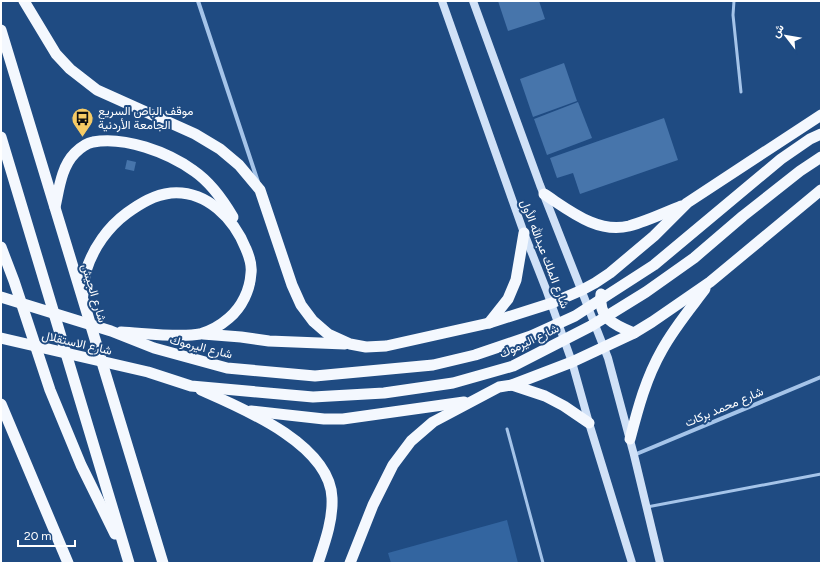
<svg xmlns="http://www.w3.org/2000/svg" width="822" height="564" viewBox="0 0 822 564" font-family="Figtree,Vazirmatn,sans-serif">
<style>
.green{fill:#3365a0}
.building{fill:#4775ab}
.lines{fill:none;stroke-linecap:round;stroke-linejoin:round}
.service{stroke:#a5c4e9;stroke-width:3}
.minor{stroke:#a5c4e9;stroke-width:4}
.secondary{stroke:#d0e1f7;stroke-width:8}
.trunk{stroke:#f4f8fe;stroke-width:11}
.labels{text-anchor:middle;dominant-baseline:central;stroke-width:4;stroke-linejoin:round;paint-order:stroke}
.poi-label{font-size:12px;fill:#fff;stroke:#1f4b82;text-anchor:start}
.street-label{font-size:12px;fill:#fff;stroke:#1f4b82}
</style>
<rect width="100%" height="100%" fill="#1f4b82"/>
<polygon class="green" points="507,520 518,563 391,563 388,553"/>
<g class="building">
<polygon points="498,1 539,1 545,19 508,31"/>
<polygon points="564,63 577,101 533,117 520,79"/>
<polygon points="578,102 592,138 547,155 534,119"/>
<polygon points="664,118 678,160 580,194 573,173 557,178 550,158"/>
<polygon points="127,160 136,162 134,171 125,169"/>
</g>
<g class="lines">
<g class="service">
<polyline points="734,1 733,15 741,92"/>
<polyline points="507,429 543,563"/>
<polyline points="647,507 821,474"/>
</g>
<g class="minor">
<polyline points="198,1 258,182"/>
<polyline points="634,455 821,377"/>
</g>
<g class="secondary">
<polyline points="442,1 524,233 546,289 572,362 589,423 632,563"/>
<polyline points="473,1 540,185 608,358 634,455 660,563"/>
</g>
<g class="trunk">
<polyline points="24,1 56,54 70,69 97,90 195,134 220,149 239,165 260,190 292,285 301,305 313,321 328,334 350,344 366,347 386,346 489,323 552,303 582,290 595,283 610,273 654,236 687,203 821,115"/>
<polyline points="1,30 163,563"/>
<polyline points="1,137 129,563"/>
<path d="M544,194C569,210 597,234 629,226C647,221 664,213 681,206"/>
<path d="M55,207C59,190 61,167 75,153C79,149 87,143 93,142C124,136 168,152 194,171C210,182 223,200 233,217"/>
<polyline points="1,247 14,281 50,390 81,465 115,534"/>
<path d="M601,294C598,318 614,325 634,333"/>
<path d="M83,295C84,287 84,279 86,271C93,248 108,227 127,213C141,203 154,195 171,193C207,190 234,219 246,249C249,256 252,266 251,273C250,290 242,307 229,318C221,325 211,331 200,334C179,338 143,333 121,332"/>
<polyline points="1,297 111,331 154,348 227,368 315,376 433,365 475,355 531,336 575,316 654,265 781,159 810,139 821,134"/>
<polyline points="489,323 508,299 516,280 524,233"/>
<polyline points="203,334 241,337 269,341 345,344"/>
<polyline points="1,338 148,372 191,386 313,397 384,393 453,383 513,366 591,326 646,292 694,258 743,216 800,171 821,157"/>
<polyline points="512,385 545,396 564,406 589,423"/>
<path d="M201,390C242,408 330,444 332,498C333,520 325,542 318,563"/>
<polyline points="1,404 68,563"/>
<polyline points="251,411 324,419 343,419 464,402"/>
<path d="M630,439C638,408 646,378 662,350C674,328 690,309 705,289"/>
<polyline points="350,563 373,505 393,465 411,441 433,422 499,387 512,385 572,362 634,333 652,322 710,282 821,190"/>
</g>
</g>
<defs>
<symbol id="bus-pin" viewBox="-11 -11 22 30"><path d="M0 17L-7.5 6A9.5 9.5 0 1 1 7.5 6Z" fill="#f7cb65" stroke="#1f4b82"/><path d="M-5-6H5V4H4V6H2V4H-2V6H-4V4H-5ZM-3.5-4V0h7V-4ZM-3.5 1.2v1.5H-2V1.2ZM2 1.2v1.5H3.5V1.2Z" fill="#111"/></symbol>
</defs>
<g fill-rule="evenodd">
<use href="#bus-pin" x="70" y="106" width="25" height="34"/>
</g>
<g class="labels">
<g class="poi-label">
<text x="98" y="111">موقف الباص السريع<tspan x="98" dy="14">الجامعة الأردنية</tspan></text>
</g>
<g class="street-label">
<text transform="translate(545 254) rotate(69)">شارع الملك عبدالله الأول</text>
<text transform="translate(94 293) rotate(73)">شارع الجيش</text>
<text transform="translate(529 341) rotate(-25)">شارع اليرموك</text>
<text transform="translate(77 343) rotate(13)">شارع الاستقلال</text>
<text transform="translate(201 347) rotate(14)">شارع اليرموك</text>
<text transform="translate(724 407) rotate(-23)">شارع محمد بركات</text>
</g>
</g>
<rect width="822" height="564" fill="none" stroke="#ffffff" stroke-width="4"/>
<g transform="translate(786 36) rotate(301)" stroke="#1f4b82" stroke-width="3" paint-order="stroke">
<path d="M0-3L7 15L0 10L-7 15Z" fill="#ffffff"/>
<text y="-6" font-size="11" font-weight="bold" text-anchor="middle" fill="#ffffff">ش</text>
</g>
<path d="M18 540v6h57v-6" fill="none" stroke="#ffffff" stroke-width="2"/>
<text x="24" y="540" font-size="12" fill="#ffffff" stroke="#1f4b82" stroke-width="3" paint-order="stroke">20 m</text>
</svg>
